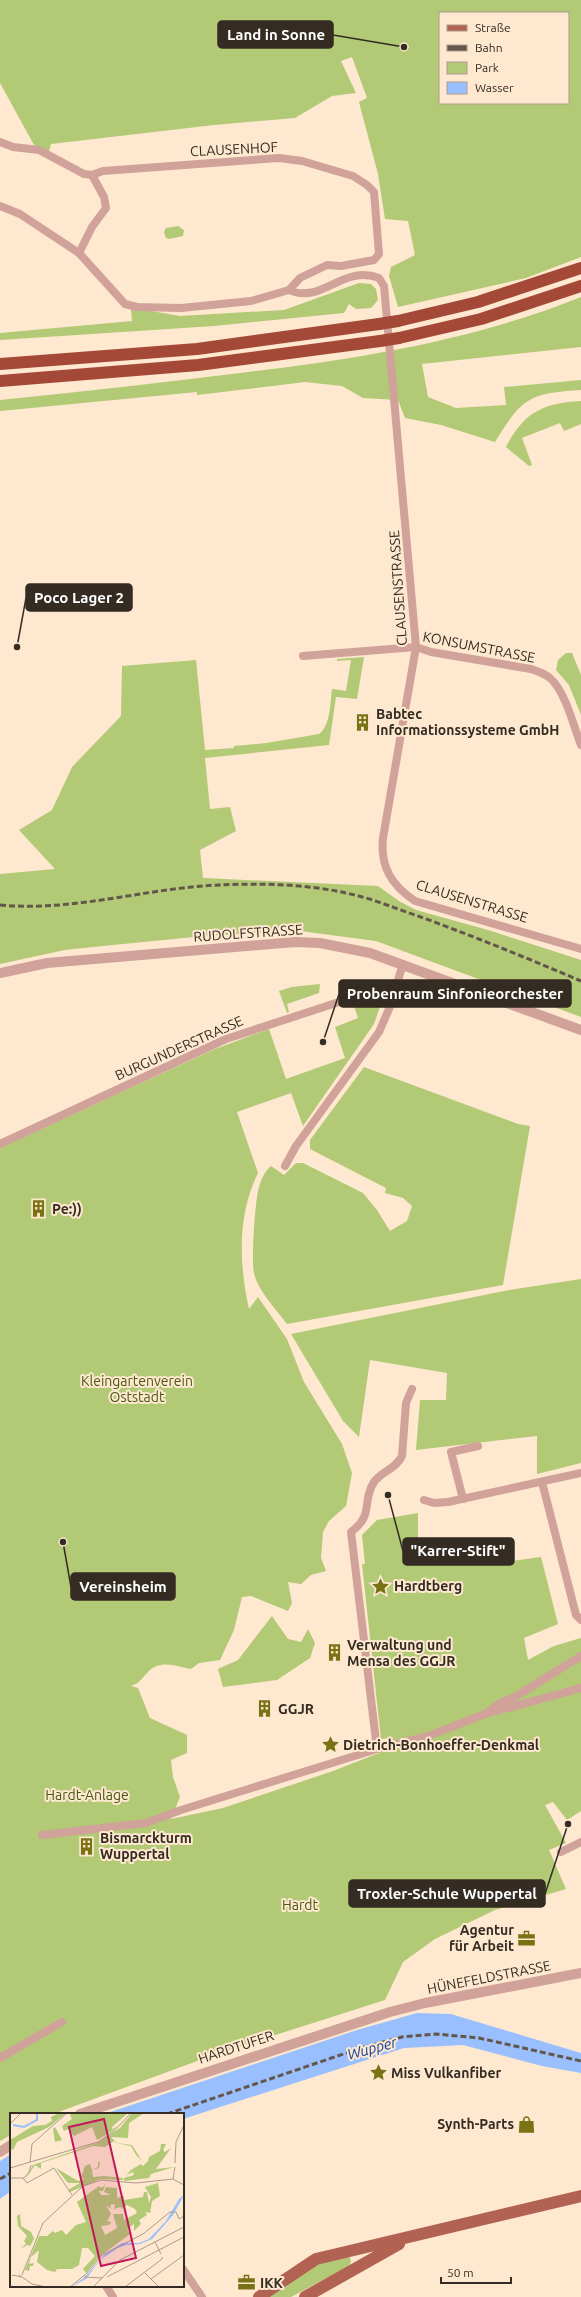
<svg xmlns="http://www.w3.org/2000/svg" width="581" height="2297" viewBox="0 0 581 2297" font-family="Ubuntu,sans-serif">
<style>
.green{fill:#b2c976;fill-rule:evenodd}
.water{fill:#9abfff}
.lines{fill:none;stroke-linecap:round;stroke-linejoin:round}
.minor{stroke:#d0a299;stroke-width:8}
.tertiary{stroke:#d0a299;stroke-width:10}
.primary{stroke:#b16252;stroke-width:12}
.motorway{stroke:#a44938;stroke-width:12}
.rail{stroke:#63574b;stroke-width:3;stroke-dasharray:6 3;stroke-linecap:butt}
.motorway-bridge{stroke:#a44938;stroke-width:12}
.labels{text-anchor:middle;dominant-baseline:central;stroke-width:4;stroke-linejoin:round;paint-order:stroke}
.street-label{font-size:14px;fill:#342b22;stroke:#fee8cf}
.poi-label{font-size:14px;font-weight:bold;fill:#342b22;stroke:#fee8cf;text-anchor:start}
.park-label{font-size:14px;fill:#485713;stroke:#fee8cf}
.water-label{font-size:15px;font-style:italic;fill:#10439c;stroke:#fee8cf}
.inset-river{fill:none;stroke:#9abfff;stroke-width:2}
.inset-road{fill:none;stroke:#ad9c8a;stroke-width:1}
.view{fill:#c2185b;fill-opacity:0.15;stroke:#c2185b;stroke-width:2}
.inset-edge{fill:none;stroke:#342b22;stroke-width:2}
.leader{fill:none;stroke:#342b22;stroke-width:1.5}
.callout-dot{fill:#342b22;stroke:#fee8cf;stroke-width:1.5}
.callout{fill:#342b22;stroke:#342b22;stroke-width:1.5}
.callout-label{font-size:15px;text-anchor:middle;font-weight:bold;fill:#fff}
</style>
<rect width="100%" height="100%" fill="#fee8cf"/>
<g class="green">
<path d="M0,0H581V257L526,278L398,307L389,276L391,267L415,255L408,221L385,219L378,174L359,102L367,98L352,57L341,61L356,93L332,96L295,118L214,125L51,144L49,152L34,145L0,83ZM440,13H568V103H440Z"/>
<polygon points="178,226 184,230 183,236 169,239 166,238 164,232 166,228"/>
<polygon points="359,283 371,284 376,289 378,300 371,308 356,309 349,304 344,313 214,326 0,340 0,333 132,321 131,310 140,309 180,316 284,310"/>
<path d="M581,297V347L422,364L428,397L456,408L506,405L504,387L581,380V390C529,393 522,398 495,442L441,425L405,418L398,400L363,398L342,386L305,382L197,395V392L0,411V400C80,392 160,383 240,373C357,359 472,341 581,297Z"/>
<path d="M581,401V424L564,431L560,423L522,438L532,465L529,466L506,447C524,412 543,403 581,401Z"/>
<polygon points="566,653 572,653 581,675 581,715 569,685 556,670 558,660"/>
<path d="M364,657L357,699L336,697L329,745L205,758L210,809L230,807L236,831L200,850L203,878L378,886L399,901L416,910L488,930L581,960V1017L376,941L300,931L204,936L93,947L65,950L0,964V874L55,869L19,830L52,810L72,767L121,716L122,666L196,660L205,750L234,748V746L266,743L319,734C331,725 330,702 332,689L346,691L351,660L337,661V659Z"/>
<polygon points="320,984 319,993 287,1004 289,1012 287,1013 279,991 292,987"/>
<path d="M378,994L384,995L374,1024L303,1126L291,1093L237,1112L258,1173C237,1215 239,1264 249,1309L258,1297L287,1339L304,1382L342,1444L352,1473L346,1506L329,1521L323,1532L321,1558L326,1571L311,1575L301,1584L288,1582L292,1603L288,1611L251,1596L242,1597L234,1630L220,1660L199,1663L191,1669C177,1666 159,1659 148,1672C142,1678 140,1683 131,1686L138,1688L150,1718L187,1735V1753L171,1760L173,1777L180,1797L171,1819L223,1808L333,1771L384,1751L393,1738L381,1739L362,1564H365L362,1535L377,1520L418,1513V1558L509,1547L512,1561L541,1557L558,1624L524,1638L528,1660L554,1646L581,1638V1811L567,1820L553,1802L545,1805L566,1843L549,1850L566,1889L495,1910L435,1939L403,1962L385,2000L219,2053L53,2114H11V2135L0,2141V1148L215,1049L269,1029L286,1079L345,1058L335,1027L358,1018L353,1003Z"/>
<path d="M364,1067L518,1124L530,1126L503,1285L287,1324C276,1309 258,1291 254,1273C251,1261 255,1200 259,1187C261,1179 265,1171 271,1166L284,1175L296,1163H303L363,1193L377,1210L390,1231L407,1221L412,1206L403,1198L385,1193L386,1188L310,1149V1140Z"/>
<polygon points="581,1279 581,1463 537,1474 537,1436 416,1450 420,1400 446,1400 447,1373 370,1360 359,1437 343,1421 291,1334 509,1290"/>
<polygon points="272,1616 288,1639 301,1642 308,1629 315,1643 310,1658 277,1680 223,1687 218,1669 238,1660"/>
<polygon points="349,2256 351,2261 349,2266 291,2297 269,2297 295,2278 321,2263"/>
</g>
<g class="water">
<polygon points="417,2013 451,2014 581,2053 581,2073 542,2066 463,2045 404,2048 183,2119 183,2114 104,2114 357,2030"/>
<polygon points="11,2154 11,2191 0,2199 0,2161"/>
</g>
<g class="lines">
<g class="minor">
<polyline points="0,142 13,147 39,150 84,174 92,175 103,171 279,158 302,161 353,176 367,185 374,192 379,254 374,260 341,266 327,265 300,278 289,290 251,301 181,308 137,307 125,304 79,253 20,214 0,206"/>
<polyline points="79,253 92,227 106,208 104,197 92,175"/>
<path d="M289,290C321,305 343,264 379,278L384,286L416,647L383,838C380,866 391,885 415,901L581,949"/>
<path d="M303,656L416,647L431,652L531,669C539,672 547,674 553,681C567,697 573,725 581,745"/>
<polyline points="0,1144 226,1039 397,983"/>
<polyline points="285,1166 296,1146 379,1032 389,1009 403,964"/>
<polyline points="542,1482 576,1615 581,1620"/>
<polyline points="463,1499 451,1452 478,1446"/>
<polyline points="424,1500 434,1503 448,1502 581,1473"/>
<polyline points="489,1711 500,1703 515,1697 581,1656"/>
<path d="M377,1749L351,1532C375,1514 361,1502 374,1482C382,1471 396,1469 402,1456L406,1403L412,1389"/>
<polyline points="42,1835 146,1823 181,1810 377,1749 428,1736 485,1714 581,1688"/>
<polyline points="561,1852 581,1842"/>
<polyline points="0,2058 62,2022"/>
<polyline points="183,2269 202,2297"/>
<polyline points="106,2286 113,2297"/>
</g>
<g class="tertiary">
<polyline points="0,973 47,963 295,942 320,943 370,953 581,1030"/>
<polyline points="80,2114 390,2012 425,2003 581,1973"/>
<polyline points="0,2152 11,2145"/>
</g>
<g class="primary">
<polyline points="259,2297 316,2259 581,2196"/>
<polyline points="305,2297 399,2244"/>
</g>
<g class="motorway">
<polyline points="398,321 478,302 581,268"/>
<polyline points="399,338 481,319 581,286"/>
<polyline points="0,364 197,349 379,324"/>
<polyline points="0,381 198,365 380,341"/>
</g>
<g class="rail">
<path d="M0,905C74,912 146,888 219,885C260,883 306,884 346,893C371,898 394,908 418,916C473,936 527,958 581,981"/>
<polyline points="167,2114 361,2048 402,2037 436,2034 479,2038 581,2061"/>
<polyline points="0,2179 11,2173"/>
</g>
<g class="motorway-bridge">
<polyline points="379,324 398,321"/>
<polyline points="380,341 399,338"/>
</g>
</g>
<defs>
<symbol id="building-bare" viewBox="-9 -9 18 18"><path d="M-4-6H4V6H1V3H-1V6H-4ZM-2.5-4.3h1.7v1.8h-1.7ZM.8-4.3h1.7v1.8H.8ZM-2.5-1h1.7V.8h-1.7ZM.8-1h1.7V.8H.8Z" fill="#797316" stroke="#fee8cf" stroke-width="2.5" paint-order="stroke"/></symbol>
<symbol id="sight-bare" viewBox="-9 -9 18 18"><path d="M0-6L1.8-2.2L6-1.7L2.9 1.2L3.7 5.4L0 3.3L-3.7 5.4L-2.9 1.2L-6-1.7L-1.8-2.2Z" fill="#797316" stroke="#fee8cf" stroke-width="2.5" paint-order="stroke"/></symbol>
<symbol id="office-bare" viewBox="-9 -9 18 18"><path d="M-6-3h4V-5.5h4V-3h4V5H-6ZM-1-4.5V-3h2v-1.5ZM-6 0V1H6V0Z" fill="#797316" stroke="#fee8cf" stroke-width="2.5" paint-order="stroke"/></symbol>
<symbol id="shop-bare" viewBox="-9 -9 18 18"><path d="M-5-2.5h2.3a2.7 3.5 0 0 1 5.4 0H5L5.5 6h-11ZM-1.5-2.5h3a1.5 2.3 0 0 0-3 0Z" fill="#797316" stroke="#fee8cf" stroke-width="2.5" paint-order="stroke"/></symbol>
</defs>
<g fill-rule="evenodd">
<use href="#building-bare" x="350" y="710" width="25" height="25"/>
<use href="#building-bare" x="26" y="1196" width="25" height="25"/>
<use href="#sight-bare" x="368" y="1574" width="25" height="25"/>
<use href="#building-bare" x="322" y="1640" width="25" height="25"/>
<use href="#building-bare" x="252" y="1696" width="25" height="25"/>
<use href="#sight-bare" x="318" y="1732" width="25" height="25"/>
<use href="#building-bare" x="74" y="1834" width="25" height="25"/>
<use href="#office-bare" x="514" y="1926" width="25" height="25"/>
<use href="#sight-bare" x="366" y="2060" width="25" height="25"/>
<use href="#shop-bare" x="514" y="2112" width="25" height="25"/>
<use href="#office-bare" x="234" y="2270" width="25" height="25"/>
</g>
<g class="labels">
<g class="street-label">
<text transform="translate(234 149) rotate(-3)">CLAUSENHOF</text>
<text transform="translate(398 588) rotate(-94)">CLAUSENSTRASSE</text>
<text transform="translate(479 647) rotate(11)">KONSUMSTRASSE</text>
<text transform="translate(472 901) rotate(17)">CLAUSENSTRASSE</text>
<text transform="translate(248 933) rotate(-4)">RUDOLFSTRASSE</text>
<text transform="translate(179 1048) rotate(-24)">BURGUNDERSTRASSE</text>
<text transform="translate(489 1977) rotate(-11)">HÜNEFELDSTRASSE</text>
<text transform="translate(236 2047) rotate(-18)">HARDTUFER</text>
</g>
<g class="poi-label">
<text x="376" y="714">Babtec<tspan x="376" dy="16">Informationssysteme GmbH</tspan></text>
<text x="52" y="1209">Pe:))</text>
<text x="394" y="1586">Hardtberg</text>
<text x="347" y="1645">Verwaltung und<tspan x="347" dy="16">Mensa des GGJR</tspan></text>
<text x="278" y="1709">GGJR</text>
<text x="343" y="1745">Dietrich-Bonhoeffer-Denkmal</text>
<text x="100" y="1838">Bismarckturm<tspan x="100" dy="16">Wuppertal</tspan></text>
<text x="514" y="1930" text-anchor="end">Agentur<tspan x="514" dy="16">für Arbeit</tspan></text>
<text x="391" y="2073">Miss Vulkanfiber</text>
<text x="514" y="2124" text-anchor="end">Synth-Parts</text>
<text x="260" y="2283">IKK</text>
</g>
<g class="park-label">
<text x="137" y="1381">Kleingartenverein<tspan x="137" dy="16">Oststadt</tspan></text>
<text x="87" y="1795">Hardt-Anlage</text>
<text x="300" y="1905">Hardt</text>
</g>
<g class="water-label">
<text transform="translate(372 2048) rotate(-15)">Wupper</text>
</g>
</g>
<g transform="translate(10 2113)">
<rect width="174" height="174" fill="#fee8cf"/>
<path d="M49,0H56L39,14L7,29L3,37L0,35V27L23,13L35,12L42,8L41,4ZM63,0H118L102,14V16L108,13L101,19L87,27L82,14L64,23L58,16L54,18L52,13L62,6L60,2ZM122,0H134L119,10L118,25L101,24L107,30L122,32L132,48L126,42L121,33L106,30L104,28L95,34L83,33L31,50V56L25,52L15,67L23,52L87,30L110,15ZM45,14L52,27L45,29L43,16ZM151,31H156L153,37L155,39L161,35L146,56L164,54L141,61L139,65L114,68V65L124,62L123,59L116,62L121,57L131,51L133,53L138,48L139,44L150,38ZM88,49H90L89,55L82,57L83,64L94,63L113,65V67L90,66L60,79L58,77L70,70H58L46,55L68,68L74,66L71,64L75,53L80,51L82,57L88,54ZM96,69L93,78H89L91,82H101L94,79L96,74L107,75V85L114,83V87L133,84L134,79H137L139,90L141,84L135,74L148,70L150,83L142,88L140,100L135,99L137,102L129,107L131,111L124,118V111L117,116L120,121L89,144L76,160L73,156L85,143L78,135H72L69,152L62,156H47L45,159L37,157L27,149L29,137L21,144L19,151L24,150L23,153H20L19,158L15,157L29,123H37L43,118L45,120L52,117L56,122L66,112L76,109L67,89L89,73L91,75L94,73ZM105,91L104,96L111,94L112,96L117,92L125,96L127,100L114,107L113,101H103L107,115L95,122L91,113L99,112L101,109L98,108L95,112L101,101L96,92L101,96L100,92ZM10,101L11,113L21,119L24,126L20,133L17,132L14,134L11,135L16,131L14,128L17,123L8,113L7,103Z" fill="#b2c976" fill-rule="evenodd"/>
<path d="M174,82L163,102L142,126L130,131L116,132L108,135L90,147L76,166L61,174L74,165L95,141L112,130H129L139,126L156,108L169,86Z" fill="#9abfff"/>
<path class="inset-river" d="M3,12L14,14L27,7V0"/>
<path class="inset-road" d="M0,11L11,0M20,49L22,31L57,0M165,50L166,29L174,12M165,54L163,66L174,72M0,55L88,29L104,18L121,0M0,65H14L19,59L21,52M13,65L17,70L44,55L62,82M145,129L151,141M135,160L149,174M2,162L12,164L9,162M12,162L33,110L73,73L91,67L126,70L163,66M12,164L22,171L36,174M74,164L92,165M97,164L174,124M141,166L174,142M60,174L76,161L92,142L133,121L160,99H166L169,106L174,103M83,174L110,147L174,114M115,174L152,146V144"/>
<path class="view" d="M94,6L126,145L91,153L59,14Z"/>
<rect width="174" height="174" class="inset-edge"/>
</g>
<path class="leader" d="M404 47L333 35M17 647L26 598M323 1042L339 994M388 1495L403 1551M63 1542L71 1587M568 1824L545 1894"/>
<g class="callout-dot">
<circle cx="404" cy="47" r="4"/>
<circle cx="17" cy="647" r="4"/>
<circle cx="323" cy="1042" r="4"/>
<circle cx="388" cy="1495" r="4"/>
<circle cx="63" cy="1542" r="4"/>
<circle cx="568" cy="1824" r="4"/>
</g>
<g class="callout">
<rect x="218" y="21" width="115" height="27" rx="4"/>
<rect x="26" y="584" width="106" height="27" rx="4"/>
<rect x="339" y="980" width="232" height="27" rx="4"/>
<rect x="403" y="1538" width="111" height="27" rx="4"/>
<rect x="71" y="1573" width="104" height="27" rx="4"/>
<rect x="349" y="1880" width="196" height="27" rx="4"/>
</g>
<g class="callout-label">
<text x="276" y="40">Land in Sonne</text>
<text x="79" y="603">Poco Lager 2</text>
<text x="455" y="999">Probenraum Sinfonieorchester</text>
<text x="458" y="1556">"Karrer-Stift"</text>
<text x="123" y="1592">Vereinsheim</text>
<text x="447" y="1899">Troxler-Schule Wuppertal</text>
</g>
<rect x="439" y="12" width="130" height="92" fill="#fee8cf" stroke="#ad9c8a"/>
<rect x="447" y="25" width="20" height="6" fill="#b16252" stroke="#ad9c8a"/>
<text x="475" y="32" font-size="12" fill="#342b22">Straße</text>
<rect x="447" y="45" width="20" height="6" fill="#63574b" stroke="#ad9c8a"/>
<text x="475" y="52" font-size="12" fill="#342b22">Bahn</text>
<rect x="447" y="62" width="20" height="12" fill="#b2c976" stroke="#ad9c8a"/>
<text x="475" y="72" font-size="12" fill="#342b22">Park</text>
<rect x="447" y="82" width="20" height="12" fill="#9abfff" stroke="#ad9c8a"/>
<text x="475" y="92" font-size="12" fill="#342b22">Wasser</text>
<path d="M441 2277v6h70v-6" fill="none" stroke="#342b22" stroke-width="2"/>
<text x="447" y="2277" font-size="12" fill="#342b22" stroke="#fee8cf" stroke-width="3" paint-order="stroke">50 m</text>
</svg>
